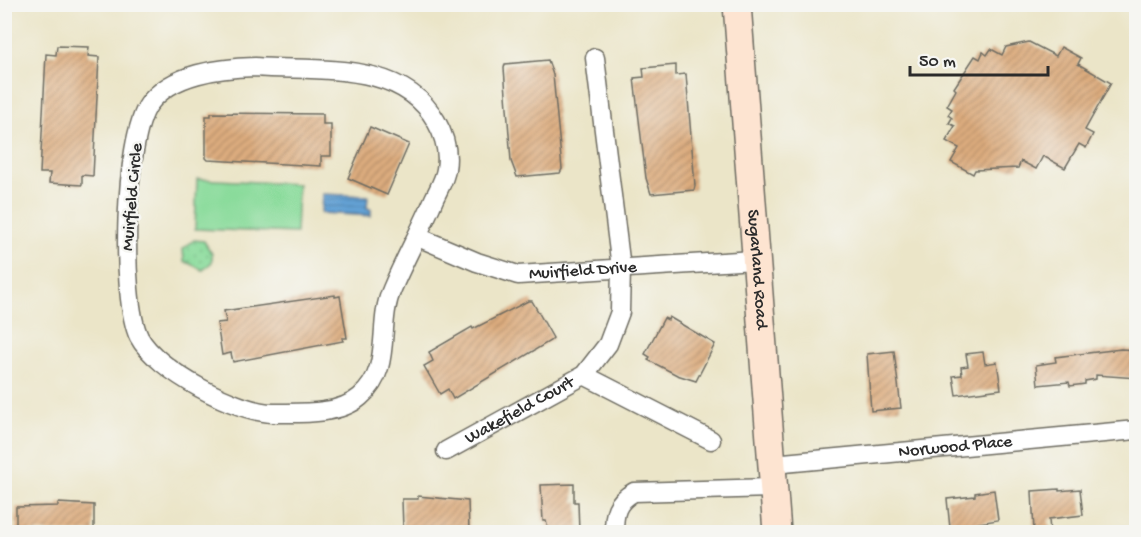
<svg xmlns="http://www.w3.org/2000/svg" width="1141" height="537" viewBox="0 0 1141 537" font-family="'Gochi Hand',sans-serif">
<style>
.green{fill:url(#green-dots);stroke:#5a8363;stroke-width:1.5}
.pitch{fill:#8adb9b;stroke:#5a8363;stroke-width:1.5}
.water{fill:url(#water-rules);stroke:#476680;stroke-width:1.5}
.building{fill:url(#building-hatch)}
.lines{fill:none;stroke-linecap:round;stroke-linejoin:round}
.street-casing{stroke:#6e6c62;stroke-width:21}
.secondary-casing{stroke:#6e6c62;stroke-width:30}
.street{stroke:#fff;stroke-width:18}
.secondary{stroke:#fde4d1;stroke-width:27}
.labels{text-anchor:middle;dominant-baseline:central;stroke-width:5;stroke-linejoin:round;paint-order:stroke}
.street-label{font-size:18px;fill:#2b2b2b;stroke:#f6f6f2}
</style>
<defs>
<pattern id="green-dots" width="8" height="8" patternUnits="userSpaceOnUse" patternTransform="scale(1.5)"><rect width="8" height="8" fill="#8adb9b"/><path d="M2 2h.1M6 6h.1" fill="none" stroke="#77bc86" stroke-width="1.8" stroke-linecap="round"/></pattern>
<pattern id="water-rules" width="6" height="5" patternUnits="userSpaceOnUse" patternTransform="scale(1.5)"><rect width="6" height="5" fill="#63a2d5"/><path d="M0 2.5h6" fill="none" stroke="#5284ad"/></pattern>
<pattern id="building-hatch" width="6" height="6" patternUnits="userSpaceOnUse" patternTransform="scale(1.5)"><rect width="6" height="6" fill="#dcac7e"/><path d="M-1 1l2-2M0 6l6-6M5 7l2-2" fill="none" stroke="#b38c67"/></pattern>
</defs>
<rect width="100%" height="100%" fill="#f6f6f2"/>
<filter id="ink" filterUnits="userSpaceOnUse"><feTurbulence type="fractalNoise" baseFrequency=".0167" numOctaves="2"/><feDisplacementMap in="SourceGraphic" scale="12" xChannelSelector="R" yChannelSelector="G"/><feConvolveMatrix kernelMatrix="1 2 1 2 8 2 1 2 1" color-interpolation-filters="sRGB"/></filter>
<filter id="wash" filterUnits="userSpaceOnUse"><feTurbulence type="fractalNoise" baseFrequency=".008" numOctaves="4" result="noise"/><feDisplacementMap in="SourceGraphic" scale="24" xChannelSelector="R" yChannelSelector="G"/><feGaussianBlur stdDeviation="1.35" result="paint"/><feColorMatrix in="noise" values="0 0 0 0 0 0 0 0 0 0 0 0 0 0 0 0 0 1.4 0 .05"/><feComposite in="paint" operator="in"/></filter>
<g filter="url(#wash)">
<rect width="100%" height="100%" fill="#ebe5c8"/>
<polygon class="green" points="194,240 204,241 212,254 212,262 203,270 184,261 183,249"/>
<polygon class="pitch" points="197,179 298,184 296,233 195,229"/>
<polygon class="water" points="322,194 368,196 367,208 371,209 371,216 321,213"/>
<g id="blocks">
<g class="building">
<polygon points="1029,42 1056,56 1061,47 1081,58 1078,64 1111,83 1085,130 1093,134 1086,148 1079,144 1065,168 1043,156 1036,169 1021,161 1018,168 975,170 973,174 951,162 959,148 946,141 955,126 949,123 952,118 948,115 952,109 947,106 956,90 954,88 975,56 980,59 983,52 987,55 991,49 1002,55 1006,47"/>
<polygon points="57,46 89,47 88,56 99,57 93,176 82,175 82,185 49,183 50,173 40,173 46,54 56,55"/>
<polygon points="548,60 553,75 562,169 560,173 517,177 511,161 504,68 505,64"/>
<polygon points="676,65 676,75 686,74 695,186 694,190 651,194 646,178 634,78 644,77 643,68"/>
<polygon points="211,113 323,114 323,124 331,124 331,156 321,156 321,166 208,160 206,158 206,116 211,116"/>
<polygon points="370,127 409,144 387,195 348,178"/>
<polygon points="335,295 335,297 340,296 347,338 342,338 343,341 233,362 231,353 222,355 217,323 226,322 224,311"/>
<polygon points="528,301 532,301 553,338 550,341 453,399 448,389 440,394 424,366 433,361 429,352 472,327 473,329"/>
<polygon points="669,317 715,344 696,381 677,375 648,360 650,357 645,354 664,318 668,320"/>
<polygon points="1121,349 1137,350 1137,378 1096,375 1096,379 1085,381 1085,384 1070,386 1069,382 1038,385 1036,365 1056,362 1055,357"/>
<polygon points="894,351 901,408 871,411 867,354"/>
<polygon points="983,352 985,364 997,362 1001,389 956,395 953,376 962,375 961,367 968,366 966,354"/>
<polygon points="574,484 574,502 578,502 579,532 549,532 546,521 543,521 541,485"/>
<polygon points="1059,489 1059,491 1080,489 1083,515 1049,519 1050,532 1034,532 1032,491"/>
<polygon points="994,490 998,520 950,528 947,499 975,496 975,493"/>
<polygon points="418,496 468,501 469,531 403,530 402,499 418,499"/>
<polygon points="58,503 94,505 94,532 16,532 16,507 58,506"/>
</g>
</g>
</g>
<g filter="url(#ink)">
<use href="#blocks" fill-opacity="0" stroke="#6e6c62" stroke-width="1.5"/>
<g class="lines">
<defs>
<g id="street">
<path d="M255,67C315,72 401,59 436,121C444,135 449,152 446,169C445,179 438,190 434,199C421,230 405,258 392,289C376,325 394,368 360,397C339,415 301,413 275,413C239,414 156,370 139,337C120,298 124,139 149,104C172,73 220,68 255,67Z"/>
<path id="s1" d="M418,237L477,262L518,275L754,260"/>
<polyline points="584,375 711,440"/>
<path id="s2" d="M446,451L584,375L608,344L620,312L621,268L595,58"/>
<path id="s3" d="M773,464L1136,430"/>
<path d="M614,532C614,513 616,502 634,492L774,488"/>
</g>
<g id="secondary">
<path id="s4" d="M737,4L777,532"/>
</g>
</defs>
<use href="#street" class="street-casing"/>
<use href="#secondary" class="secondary-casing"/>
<use href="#street" class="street"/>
<use href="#secondary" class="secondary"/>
</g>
</g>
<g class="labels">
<g class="street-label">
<text transform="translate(133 197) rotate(-85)">Muirfield Circle</text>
<text stroke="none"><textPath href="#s4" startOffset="266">Sugarland Road</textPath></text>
<text stroke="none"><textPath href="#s1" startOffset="172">Muirfield Drive</textPath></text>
<text stroke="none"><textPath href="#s2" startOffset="84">Wakefield Court</textPath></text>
<text stroke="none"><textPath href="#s3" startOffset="183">Norwood Place</textPath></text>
</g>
</g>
<rect width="1141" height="537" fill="none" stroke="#f6f6f2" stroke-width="24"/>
<path d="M910 66v9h138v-9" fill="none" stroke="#2b2b2b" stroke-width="3"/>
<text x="919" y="66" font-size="18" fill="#2b2b2b" stroke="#f6f6f2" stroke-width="4.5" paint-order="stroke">50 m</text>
</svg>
